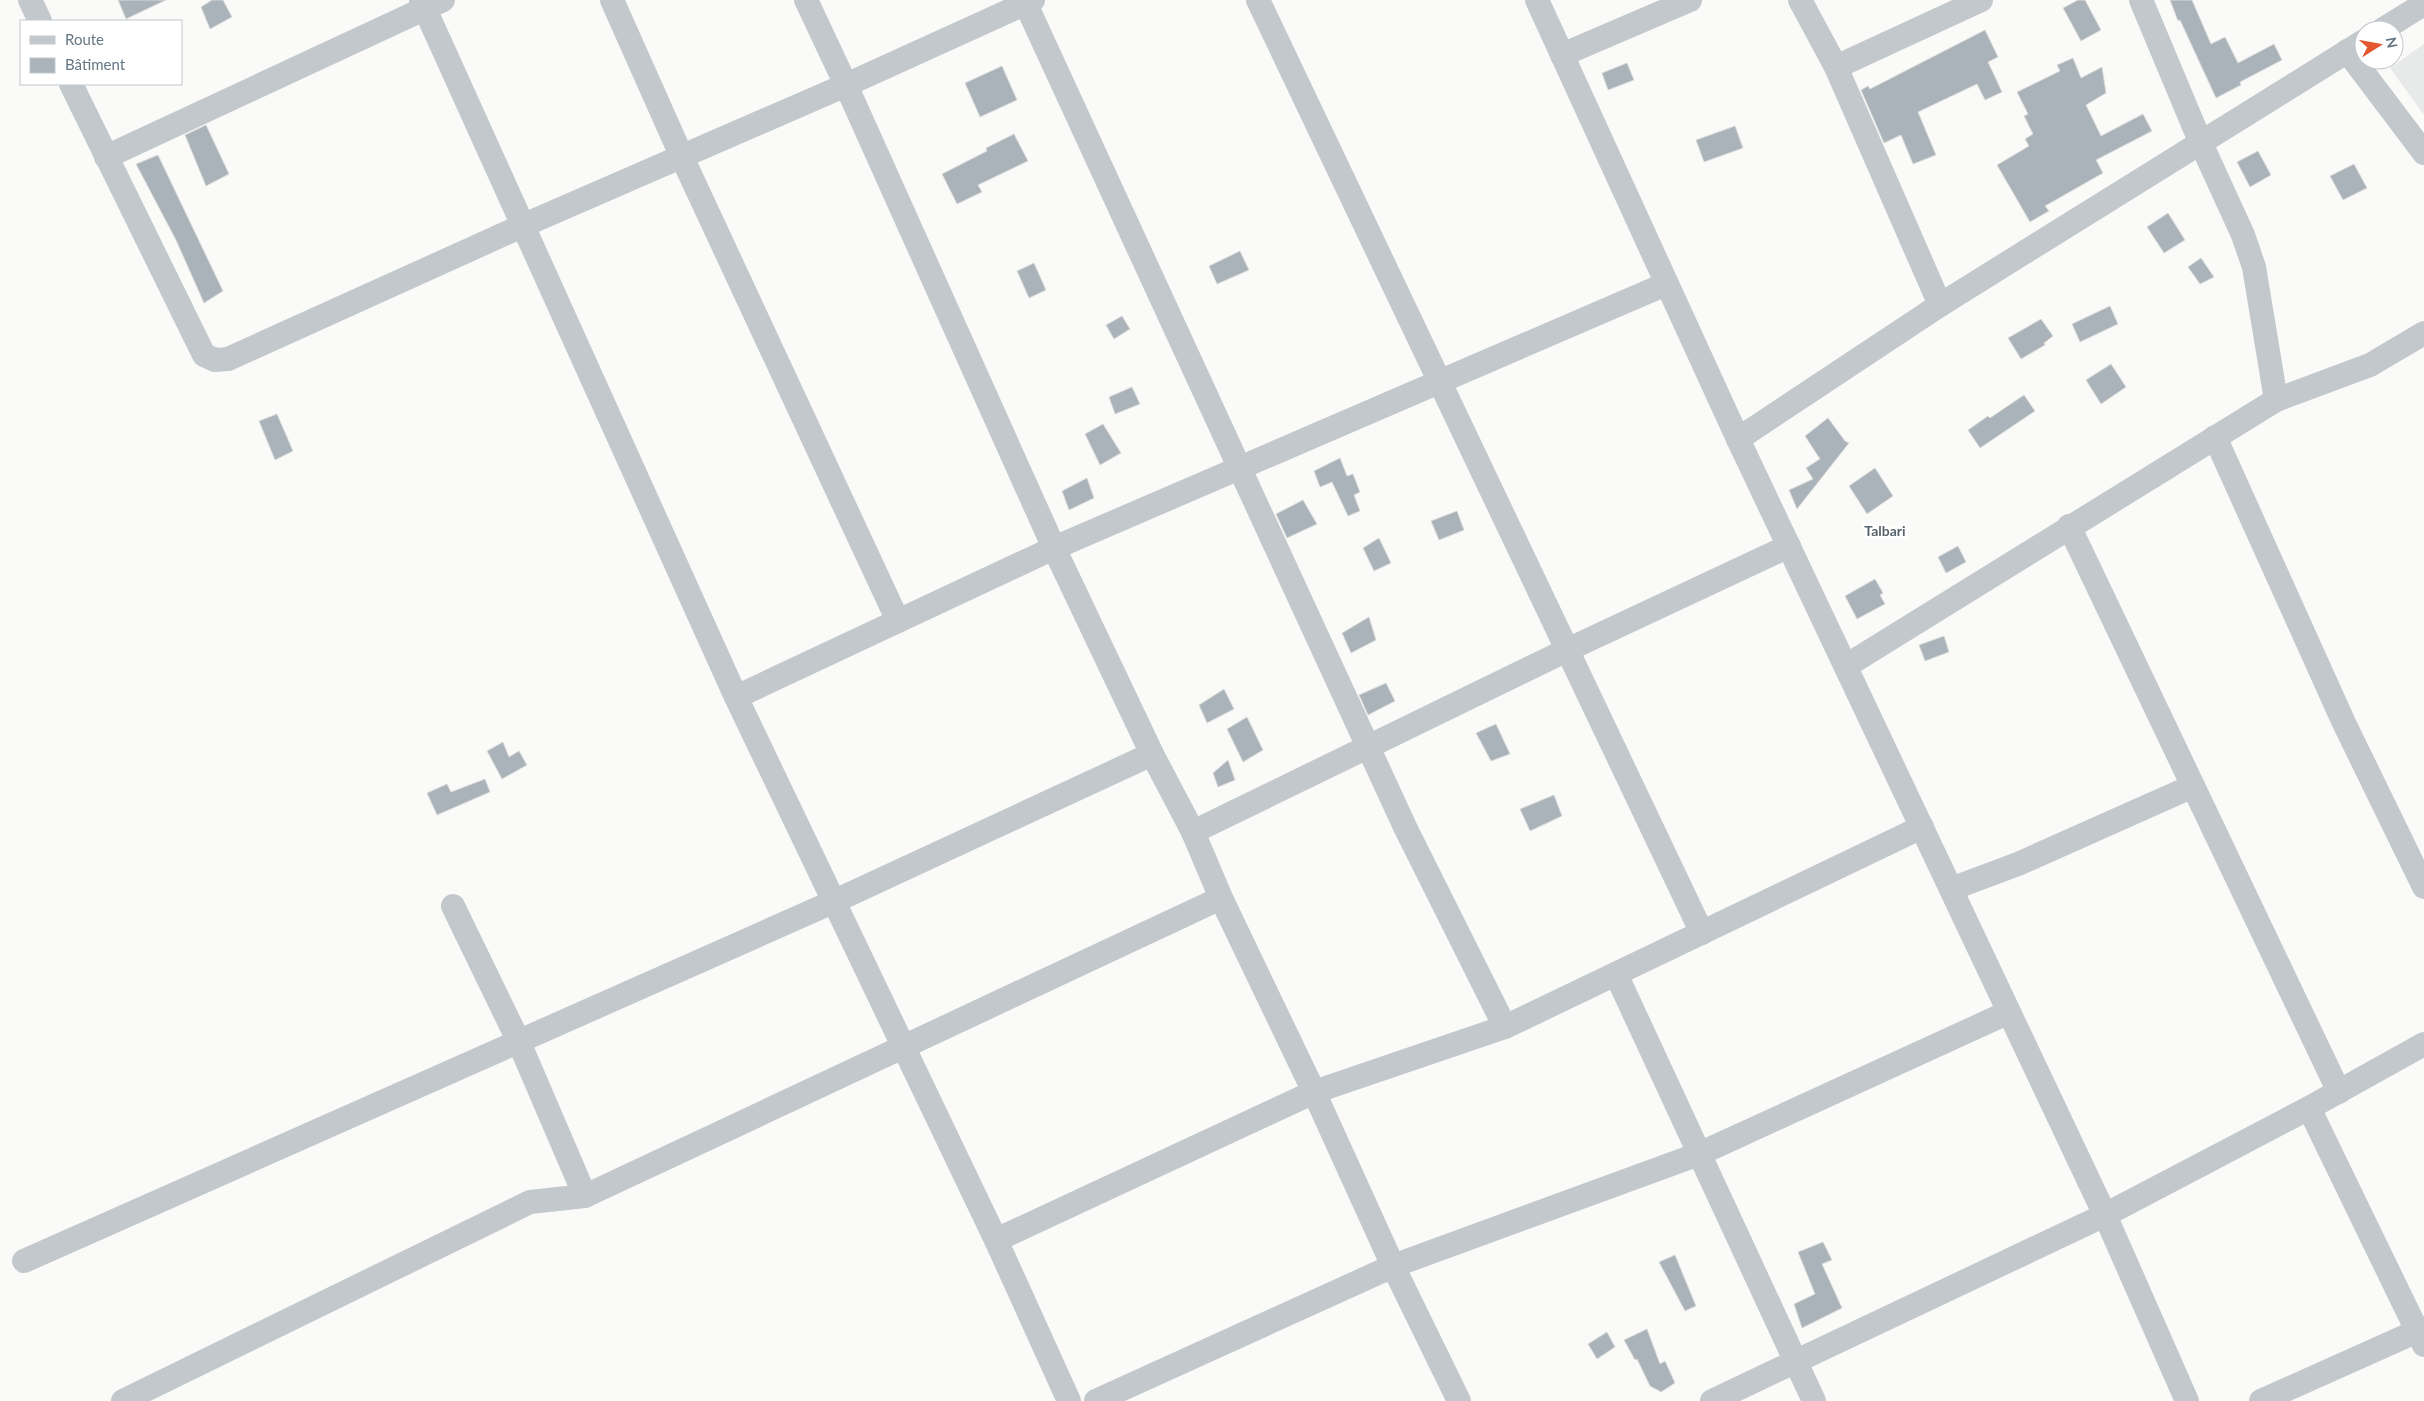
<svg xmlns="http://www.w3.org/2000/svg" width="2424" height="1401" viewBox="0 0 2424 1401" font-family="Lato,sans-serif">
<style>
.built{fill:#e8e9e9}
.building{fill:#aab3b9;stroke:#dcdcda}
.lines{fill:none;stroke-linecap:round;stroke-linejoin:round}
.minor{stroke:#c3c8cc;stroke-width:24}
.labels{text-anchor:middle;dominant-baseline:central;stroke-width:5;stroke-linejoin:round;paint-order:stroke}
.neighbourhood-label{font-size:14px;font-weight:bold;fill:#57646e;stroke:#fff}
</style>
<rect width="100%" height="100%" fill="#fafaf8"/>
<polygon class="built" points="2424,44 2424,115 2390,68"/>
<g class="building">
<polygon points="118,0 166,0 126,19"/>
<polygon points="212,0 223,0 232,17 210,29 201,7"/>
<polygon points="2078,0 2085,0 2101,30 2081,41 2063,8"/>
<polygon points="2170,0 2192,0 2211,44 2225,37 2238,63 2274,44 2282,60 2240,82 2241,85 2216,98 2180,20 2178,21"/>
<polygon points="1985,30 1998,57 1988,62 2002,92 1985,100 1977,84 1918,112 1936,155 1913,164 1901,135 1884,143 1861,90 1868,86 1870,89"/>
<polygon points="2073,58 2081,78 2102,67 2106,93 2086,105 2101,136 2143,114 2152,131 2096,160 2103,173 2045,206 2049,211 2030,222 1997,165 2029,146 2025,139 2033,134 2024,116 2028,114 2017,92 2060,71 2057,65"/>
<polygon points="1627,63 1634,80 1608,90 1602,73"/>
<polygon points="1002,66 1017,100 980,117 965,83"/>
<polygon points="206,125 229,174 206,186 185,135"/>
<polygon points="1735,126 1743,148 1704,162 1696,140"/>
<polygon points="1014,134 1028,161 978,185 982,192 957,204 942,174 987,151 986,148"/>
<polygon points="2258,151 2271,175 2250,187 2237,162"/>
<polygon points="158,155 223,291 204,303 176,240 136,164"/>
<polygon points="2354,164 2367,188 2343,200 2330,176"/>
<polygon points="2168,213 2185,240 2164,253 2147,227"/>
<polygon points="1240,251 1249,270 1217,284 1209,266"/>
<polygon points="2201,258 2214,277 2200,284 2188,267"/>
<polygon points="1034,263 1046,290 1029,298 1017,271"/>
<polygon points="2110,306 2118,324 2080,342 2072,324"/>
<polygon points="1122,316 1130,329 1114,339 1106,325"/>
<polygon points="2041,319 2053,336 2044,343 2045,345 2021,359 2008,338"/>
<polygon points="2111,364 2126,387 2101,404 2086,380"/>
<polygon points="1132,387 1140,404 1115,414 1109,397"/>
<polygon points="2024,395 2035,411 1980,448 1968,430 1988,416 1990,418"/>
<polygon points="277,414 293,451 275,460 259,421"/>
<polygon points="1828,418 1845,441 1849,443 1797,509 1789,490 1813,479 1806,468 1820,459 1805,436"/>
<polygon points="1103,424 1121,453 1100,465 1085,434"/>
<polygon points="1340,458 1347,476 1353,474 1360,492 1354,495 1360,511 1348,516 1332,482 1320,487 1314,471"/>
<polygon points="1875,468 1893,496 1867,514 1849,486"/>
<polygon points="1087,478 1094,498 1069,510 1062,491"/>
<polygon points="1303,500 1317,524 1287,538 1276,514"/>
<polygon points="1457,511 1464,530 1439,540 1431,521"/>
<polygon points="1379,538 1391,563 1374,571 1363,548"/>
<polygon points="1958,546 1966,562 1946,573 1938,557"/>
<polygon points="1875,579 1883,593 1880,595 1885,604 1857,619 1845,596"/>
<polygon points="1369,617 1376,640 1351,653 1342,633"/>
<polygon points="1944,636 1949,652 1925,661 1919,645"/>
<polygon points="1386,683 1395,701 1368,715 1359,695"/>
<polygon points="1224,689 1234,709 1207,723 1199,705"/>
<polygon points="1247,717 1263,750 1243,762 1227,729"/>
<polygon points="1496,724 1510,754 1491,761 1476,733"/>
<polygon points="503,742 509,757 519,751 527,765 502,779 487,751"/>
<polygon points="1228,760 1235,780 1218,787 1213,773"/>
<polygon points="485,779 490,792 437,815 427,793 447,784 451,792"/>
<polygon points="1554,795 1562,816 1530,831 1520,809"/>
<polygon points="1823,1242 1832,1260 1822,1264 1842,1308 1802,1328 1794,1304 1815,1294 1798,1252"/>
<polygon points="1675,1255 1696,1306 1685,1311 1659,1262"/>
<polygon points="1647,1329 1660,1364 1665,1361 1675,1383 1661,1392 1650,1386 1637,1359 1635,1360 1624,1340"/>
<polygon points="1607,1332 1615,1347 1597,1359 1588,1344"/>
</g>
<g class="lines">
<g class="minor">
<polyline points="30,0 40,21"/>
<polyline points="421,0 736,697 996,1240 1069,1401"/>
<polyline points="612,0 681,155 898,621"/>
<polyline points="806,0 846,85 1054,548 1152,754 1193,832 1221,898 1314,1092 1393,1266 1459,1401"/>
<polyline points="1024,0 1405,827 1505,1027"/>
<polyline points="1258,0 1702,933"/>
<polyline points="1537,0 1738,439 2105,1215 2187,1401"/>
<polyline points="1800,0 1836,67 1940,305"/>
<polyline points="2141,0 2200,141 2243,235 2254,267 2276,400"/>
<polyline points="2382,30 2424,4"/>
<polyline points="2347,51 2424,153"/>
<polyline points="1562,55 1690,0"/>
<polyline points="1836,67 1981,0"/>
<polyline points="71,84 204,355 215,360 228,359 522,226 846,85 1033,0"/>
<polyline points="106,157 443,0"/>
<polyline points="2215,437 2344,723 2424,887"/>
<polyline points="1738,439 1940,305 2364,41"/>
<polyline points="2069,526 2339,1092"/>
<polyline points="1846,666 2276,400 2370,365 2424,333"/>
<polyline points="736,697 1054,548 1666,284"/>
<polyline points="1193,832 1567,650 1789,546"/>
<polyline points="1951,889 2018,864 2193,786"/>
<polyline points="453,906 518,1040 585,1196"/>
<polyline points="1616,974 1814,1401"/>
<polyline points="2309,1108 2424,1345"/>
<polyline points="996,1240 1314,1092 1505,1027 1922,827"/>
<polyline points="24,1261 835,901 1152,754"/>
<polyline points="123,1401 530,1202 585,1196 1221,898"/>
<polyline points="1096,1401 1393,1266 1699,1154 2009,1012"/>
<polyline points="1712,1401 2105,1215 2309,1108 2424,1044"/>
<polyline points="2261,1401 2424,1328"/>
</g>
</g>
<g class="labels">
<g class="neighbourhood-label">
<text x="1885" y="530">Talbari</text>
</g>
</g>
<rect x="20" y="20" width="162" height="65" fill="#ffffff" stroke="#c1c8cd"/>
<rect x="30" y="36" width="25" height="8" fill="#c3c8cc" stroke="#c1c8cd"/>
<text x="65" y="45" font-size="15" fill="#657683">Route</text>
<rect x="30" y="58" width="25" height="15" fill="#aab3b9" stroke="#c1c8cd"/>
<text x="65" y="70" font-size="15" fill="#657683">Bâtiment</text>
<g transform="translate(2379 45) rotate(79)"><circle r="24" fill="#ffffff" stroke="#c1c8cd"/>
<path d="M0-4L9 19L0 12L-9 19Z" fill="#e4572e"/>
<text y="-8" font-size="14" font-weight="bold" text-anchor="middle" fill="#657683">N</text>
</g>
</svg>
